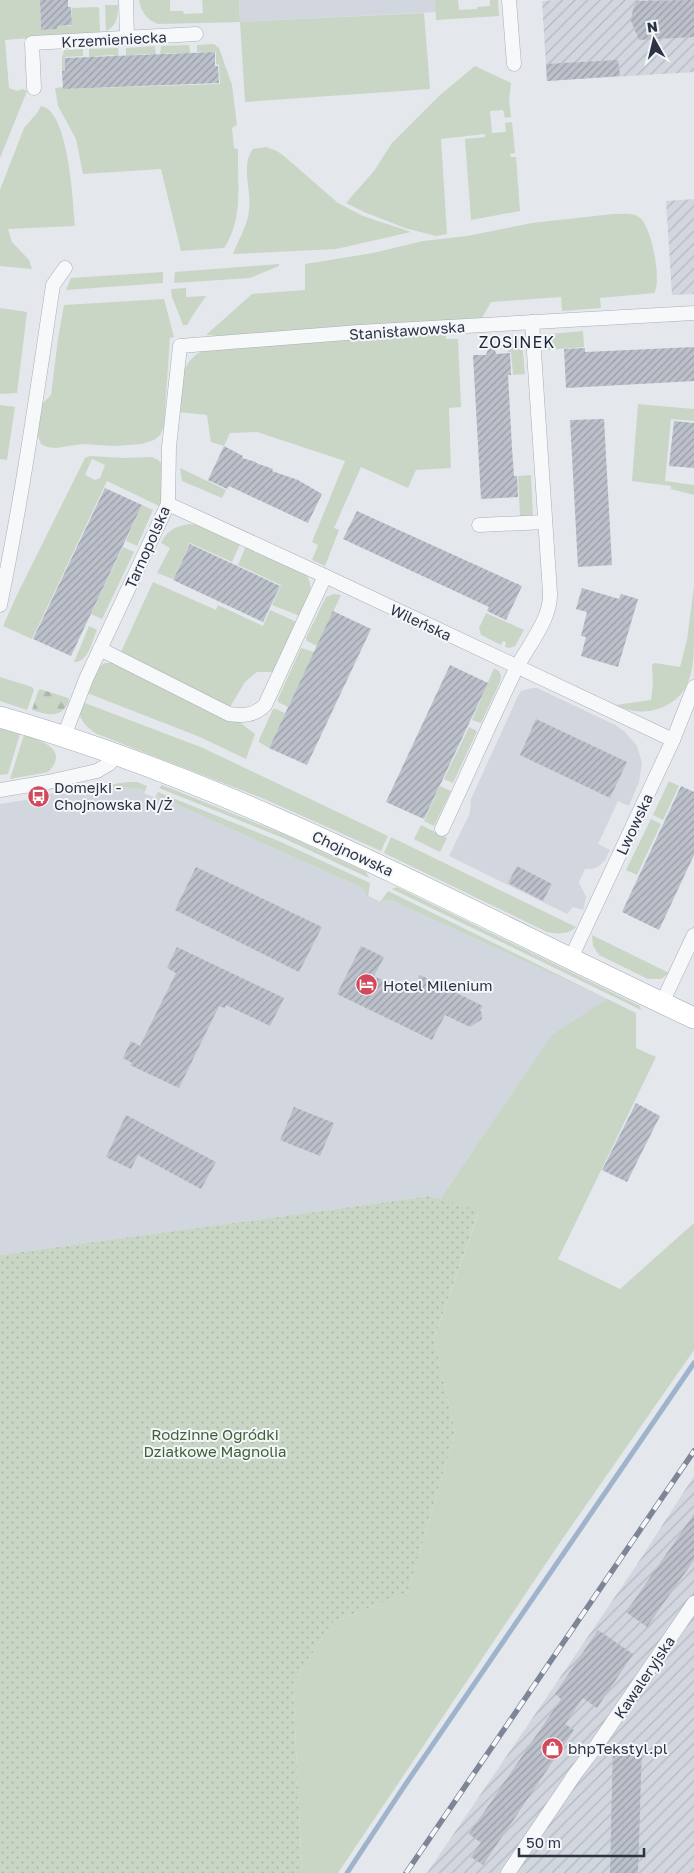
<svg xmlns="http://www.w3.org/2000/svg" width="694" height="1873" viewBox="0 0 694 1873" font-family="'Golos Text',sans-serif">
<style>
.built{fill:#d2d6de}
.industrial{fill:url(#industrial-furrows)}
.green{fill:#c9d6c5;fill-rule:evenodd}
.forest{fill:url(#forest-firs)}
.garden{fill:url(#garden-dots)}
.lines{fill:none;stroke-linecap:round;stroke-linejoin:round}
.stream{stroke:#9fb4cc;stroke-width:5}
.building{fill:url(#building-hatch)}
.minor-casing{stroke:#a9aeb7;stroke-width:15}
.primary-casing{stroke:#a3abb8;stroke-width:22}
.minor{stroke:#f7f8fa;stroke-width:14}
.primary{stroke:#fff;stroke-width:21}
.rail-casing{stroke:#7d8696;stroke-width:5.5}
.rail{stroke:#f4f6f9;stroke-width:4;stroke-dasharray:11;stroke-linecap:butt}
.labels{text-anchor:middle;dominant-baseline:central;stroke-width:4;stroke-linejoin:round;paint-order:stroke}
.street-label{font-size:15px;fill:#2b3445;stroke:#f4f6f9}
.poi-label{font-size:15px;fill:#2b3445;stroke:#f4f6f9;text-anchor:start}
.park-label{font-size:15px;fill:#3f6138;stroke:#f4f6f9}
.neighbourhood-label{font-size:16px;letter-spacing:1px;fill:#1d2536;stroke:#f4f6f9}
</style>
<defs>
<pattern id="industrial-furrows" width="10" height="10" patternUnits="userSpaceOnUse" patternTransform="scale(1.25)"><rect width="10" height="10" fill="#d2d6de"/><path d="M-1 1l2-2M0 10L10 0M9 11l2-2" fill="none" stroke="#b4b8c0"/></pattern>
<pattern id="forest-firs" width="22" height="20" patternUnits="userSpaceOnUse" patternTransform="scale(1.25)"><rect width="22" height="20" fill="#c9d6c5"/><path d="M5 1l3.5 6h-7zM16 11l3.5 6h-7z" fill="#adb8ab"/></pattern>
<pattern id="garden-dots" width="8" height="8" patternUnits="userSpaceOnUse" patternTransform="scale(1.25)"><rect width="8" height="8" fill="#c9d6c5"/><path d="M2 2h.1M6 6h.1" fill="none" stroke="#adb8ab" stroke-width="1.8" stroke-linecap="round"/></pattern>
<pattern id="building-hatch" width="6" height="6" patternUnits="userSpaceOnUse" patternTransform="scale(1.25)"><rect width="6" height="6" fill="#bbc0ca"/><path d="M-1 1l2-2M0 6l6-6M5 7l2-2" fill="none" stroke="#989da6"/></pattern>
</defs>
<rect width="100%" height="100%" fill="#e4e7ec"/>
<g class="built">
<polygon points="239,0 435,0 436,12 240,22"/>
<polygon points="532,688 537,688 615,725 624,731 637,746 642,763 639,782 629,806 618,801 598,844 610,850 605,860 599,866 592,869 585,869 579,882 586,897 583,910 573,907 567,914 449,856 470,813 471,799 518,696 521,691"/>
<polygon points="112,786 142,789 144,793 155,798 156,795 358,886 366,891 366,895 381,902 391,900 607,999 552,1036 440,1199 430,1196 0,1255 0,804"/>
</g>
<g class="industrial">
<polygon points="557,0 694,0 694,72 547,81 542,1"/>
<polygon points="694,199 694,294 672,295 666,201"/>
<polygon points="694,1476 694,1873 427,1873 636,1566"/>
</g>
<g class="green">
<polygon points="0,0 40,0 41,30 58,29 59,26 72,26 72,8 97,7 99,8 100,32 5,40 9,88 17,91 23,89 27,91 0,158"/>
<path d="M139,0H170V11H183L184,14L203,13L202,0H239L240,22L424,13L430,89L245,102L240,22L158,24C147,20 141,12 139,0Z"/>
<polygon points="435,0 458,0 459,10 477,9 477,7 490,6 490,0 498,0 499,16 436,20"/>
<path d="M105,5H118C118,16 117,26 106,31Z"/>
<path d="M214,44L219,48L232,85L237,125L232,128L234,148L238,149C237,183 244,219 224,248L181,251L161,169L83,174L76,139L58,106L55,88L63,87V89L220,84L219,65L216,64V52H197V45Z"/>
<polygon points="189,45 191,56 185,53 166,53 166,56 160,56 161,46"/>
<polygon points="155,46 156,57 150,57 149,54 130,55 130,58 126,58 126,48"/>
<polygon points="118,48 119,58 114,58 114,55 95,56 94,59 89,59 89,49"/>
<polygon points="83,49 83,56 65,57 65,71 62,71 62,58 64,50"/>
<polygon points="475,66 511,83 509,100 511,117 505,118 503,110 490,111 492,133 506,132 505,123 512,122 515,153 510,154 511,157 516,157 520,211 471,220 465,139 485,137 485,134 441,139 447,234 436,236 405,228 364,212 346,203 374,171 392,143 440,95"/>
<path d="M41,106C69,110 73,203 75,226L8,229L12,242L29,260L32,269L0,266V190L24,128L37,113Z"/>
<path d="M266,147L277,151L284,156L338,203L363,216L411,232L336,249L233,254C238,240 248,225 249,210C252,191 240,166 253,149Z"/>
<path d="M613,214C622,214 634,212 640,218C652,227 662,282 654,293L600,298L601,308L562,311L561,297L491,302L482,318L223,336L206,335L252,294L305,290V264L373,253L423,241L467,236L532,223Z"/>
<polygon points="279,264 279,266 250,278 174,283 175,272"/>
<polygon points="163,272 163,283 66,290 71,278"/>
<polygon points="186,288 186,297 206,296 195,312 187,325 183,325 172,297 171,289"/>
<polygon points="164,299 174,337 170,338 164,426 160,435 154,440 141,444 114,446 82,444 56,448 47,447 41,444 37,433 39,407 51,395 58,339 64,305"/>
<polygon points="0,308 27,312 17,393 0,394"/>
<polygon points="583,331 584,347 547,350 546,339 551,334"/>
<path d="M446,332V339H458L461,407L449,408L451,468L416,470L408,488L361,467L334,528L339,530L325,566L312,560L318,545L312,542L345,461L257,432L230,433L224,446L211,442L207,415L178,412C181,386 178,360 207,349Z"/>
<polygon points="507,335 516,336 522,342 525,374 513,375 511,352 508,352"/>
<polygon points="638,404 694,409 694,421 671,419 665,481 694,485 694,495 671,489 671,486 632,481"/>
<polygon points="0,405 15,407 7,460 0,459"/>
<path d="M90,456L125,458L152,457L158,460L164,466L163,497L159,506L107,481L32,639L3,626L17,595L85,458ZM92,459L105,465L100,478L95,480L85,475Z"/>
<polygon points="180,468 226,490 222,498 182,481"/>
<polygon points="531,475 533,516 520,517 518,476"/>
<polygon points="142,505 153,510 137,546 126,541"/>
<path d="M189,524L200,525L240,544L232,562L190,543L173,579L157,573L170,548L161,543C167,531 175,526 189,524Z"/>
<path d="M246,546L307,576C316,590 305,603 300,616L272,605L281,585L238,565Z"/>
<polygon points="123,547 134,552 102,619 91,614"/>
<polygon points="153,582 216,610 218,605 263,626 270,610 297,622 274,672 257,672 245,682 230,707 120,654"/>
<path d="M694,586C694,601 694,617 694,633C694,663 694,695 661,708C643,714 632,712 616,705L651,700L653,684L652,665L655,663L680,667L687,640Z"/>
<polygon points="334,594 341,595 317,646 307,641 306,638 326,597"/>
<polygon points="486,613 524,630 515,646 509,648 505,647 506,642 503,641 501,645 481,635 479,628"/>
<path d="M89,626L97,630C92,641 88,663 74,662Z"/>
<polygon points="301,648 314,652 288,707 278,702 278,699"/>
<polygon points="105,663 115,663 238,721 255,734 246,759 200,737 87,693 100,666"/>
<polygon points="494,668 499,671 501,676 500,682 481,723 472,720"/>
<polygon points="0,677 32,687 34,690 27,710 0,701"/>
<path d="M85,703L203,748L388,836L381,851L262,798L97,734C87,728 76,718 81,705Z"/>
<polygon points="273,709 276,709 285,713 269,748 259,742 259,740"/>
<polygon points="469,727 477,731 453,783 444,779"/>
<polygon points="0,728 20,734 8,774 0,775"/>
<path d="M24,735C41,740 70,750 48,772L10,779Z"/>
<polygon points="669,781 679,786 663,820 653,815"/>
<polygon points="128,782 137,782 147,786 144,793 142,789 112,786 43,797 43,795"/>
<polygon points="162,785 288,836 366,872 369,878 283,838 159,788"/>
<polygon points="440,786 451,791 434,826 424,821"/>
<polygon points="158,792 281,842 370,883 368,897 366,895 366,891 358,886 156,795"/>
<polygon points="651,819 661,824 637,875 626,870"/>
<polygon points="421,825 447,838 440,852 414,839"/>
<path d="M391,837L576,927C568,935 557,934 547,932L384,853Z"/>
<polygon points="397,887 640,1006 641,1010 392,889"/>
<polygon points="388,891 636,1013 636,1048 656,1057 558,1259 620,1289 694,1223 694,1350 561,1541 338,1873 302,1873 293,1684 332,1623 408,1592 455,1432 434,1338 479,1212 440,1199 552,1035 607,999 391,900 380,902"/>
<polygon points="592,935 669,973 661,979 648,979 599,955 593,946"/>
</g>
<path class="forest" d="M40,689L68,698L69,701C62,719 47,715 32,710L38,691Z"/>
<polygon class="garden" points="430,1196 479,1211 434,1338 455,1432 408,1592 332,1623 293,1684 302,1873 0,1873 0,1255"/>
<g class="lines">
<polyline class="stream" points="347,1873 401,1791 694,1363"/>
</g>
<g class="building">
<polygon points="40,0 68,0 68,7 71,7 72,25 58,26 58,29 41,30"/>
<polygon points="694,0 694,37 639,40 631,21 633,9 637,1"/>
<polygon points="215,52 215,66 218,66 219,83 63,89 62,71 65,71 65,58"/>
<polygon points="618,60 620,76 547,81 546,64"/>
<polygon points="492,338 496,354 510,353 511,375 508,375 512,448 514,476 517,476 518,497 481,499 473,355 486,355"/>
<polygon points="694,347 694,381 566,388 564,349 585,348 585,352"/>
<polygon points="604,419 612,565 578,567 570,420"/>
<polygon points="674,421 694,423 694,468 669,466"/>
<polygon points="224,446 243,456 242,458 256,462 256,463 273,469 272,471 298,480 322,494 308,523 229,486 227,489 208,480"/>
<polygon points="105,488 142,505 71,656 33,639"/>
<polygon points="357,511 522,586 506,620 487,611 489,607 343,539"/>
<polygon points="190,544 280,586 263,622 173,580"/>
<polygon points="582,588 619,599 621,594 638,599 618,667 581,656 586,637 581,636 587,612 576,609"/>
<polygon points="333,611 371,629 307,765 269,748"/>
<polygon points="450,665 488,683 424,819 386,802"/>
<polygon points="536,719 627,762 610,798 520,755"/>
<polygon points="681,786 694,792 694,855 659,930 622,912"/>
<polygon points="517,866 552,884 543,901 508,883"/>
<polygon points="196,867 322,927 299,972 175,910"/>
<polygon points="361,946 384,957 374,976 411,994 420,975 483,1006 480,1010 482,1014 482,1019 470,1027 445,1015 432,1040 337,994"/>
<polygon points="177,947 284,998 270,1026 226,1005 225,1008 219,1006 179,1088 130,1065 132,1063 123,1058 131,1041 140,1046 176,973 167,968"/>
<polygon points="636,1103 660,1116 627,1182 602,1170"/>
<polygon points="294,1107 334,1123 320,1156 280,1140"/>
<polygon points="126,1115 216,1162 201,1189 138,1155 131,1169 106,1157"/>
<polygon points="694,1514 694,1560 647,1627 626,1612"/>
<polygon points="598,1630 633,1654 597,1708 583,1698 565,1724 574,1730 483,1865 471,1857 481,1843 469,1834 561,1699 555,1694"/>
<polygon points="613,1745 642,1746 638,1873 610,1873"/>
</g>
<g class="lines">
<defs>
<g id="minor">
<polyline points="126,0 127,38"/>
<polyline points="509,0 514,64"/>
<polyline points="34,88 32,43 196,34"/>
<polyline points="168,504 325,576 673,740"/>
<polyline points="479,525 545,522"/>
<path d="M0,605C22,499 37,392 53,285L65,268"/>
<path d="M100,649L229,714C243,716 254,716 265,705L325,576"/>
<polyline points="64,736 86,679 168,504 169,447 180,346 359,332 694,313"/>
<polyline points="0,790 48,782 97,771 109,764 117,755"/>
<path d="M442,829C467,776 490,722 516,669C528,645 551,620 550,593L532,322"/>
<polyline points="571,958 673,740 694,687"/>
<polyline points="662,1003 694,935"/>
<polyline points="508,1873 575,1774 597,1745 694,1603"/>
</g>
<path id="primary" d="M0,717C244,786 466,911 694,1018"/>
</defs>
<use href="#minor" class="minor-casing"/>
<use href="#primary" class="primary-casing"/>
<use href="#minor" class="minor"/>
<use href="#primary" class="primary"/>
<defs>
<polyline id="rail" points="406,1873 694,1451"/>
</defs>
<use href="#rail" class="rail-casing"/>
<use href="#rail" class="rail"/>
</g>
<defs>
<symbol id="bus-disc" viewBox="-11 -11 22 22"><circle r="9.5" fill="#d1495b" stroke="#f4f6f9"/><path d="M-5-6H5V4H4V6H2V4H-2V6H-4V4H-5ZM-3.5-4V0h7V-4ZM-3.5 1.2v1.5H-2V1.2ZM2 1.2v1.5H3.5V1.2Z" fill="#fff"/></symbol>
<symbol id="hotel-disc" viewBox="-11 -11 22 22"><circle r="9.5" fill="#d1495b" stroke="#f4f6f9"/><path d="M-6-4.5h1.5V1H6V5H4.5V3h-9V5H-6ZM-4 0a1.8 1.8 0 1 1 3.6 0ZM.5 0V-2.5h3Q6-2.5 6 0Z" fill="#fff"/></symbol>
<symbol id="shop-disc" viewBox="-11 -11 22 22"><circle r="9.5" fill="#d1495b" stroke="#f4f6f9"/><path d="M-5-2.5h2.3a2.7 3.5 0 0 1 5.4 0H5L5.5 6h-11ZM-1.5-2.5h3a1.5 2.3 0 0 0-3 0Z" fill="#fff"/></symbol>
</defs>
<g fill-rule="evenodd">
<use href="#bus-disc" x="26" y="784" width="25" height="25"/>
<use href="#hotel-disc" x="354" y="972" width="25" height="25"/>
<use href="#shop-disc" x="540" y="1736" width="25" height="25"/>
</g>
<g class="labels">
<g class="street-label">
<text transform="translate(114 39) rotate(-3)">Krzemieniecka</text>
<text transform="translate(407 330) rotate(-4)">Stanisławowska</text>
<text transform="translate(147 547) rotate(-66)">Tarnopolska</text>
<text transform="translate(421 622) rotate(25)">Wileńska</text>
<text transform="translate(634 824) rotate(-65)">Lwowska</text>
<text transform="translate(353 853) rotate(25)">Chojnowska</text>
<text transform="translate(644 1677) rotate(-56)">Kawaleryjska</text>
</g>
<g class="poi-label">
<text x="54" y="787">Domejki -<tspan x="54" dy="17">Chojnowska N/Ż</tspan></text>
<text x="383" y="985">Hotel Milenium</text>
<text x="568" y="1748">bhpTekstyl.pl</text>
</g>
<g class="park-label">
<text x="215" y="1434">Rodzinne Ogródki<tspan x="215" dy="17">Działkowe Magnolia</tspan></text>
</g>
<g class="neighbourhood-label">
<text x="517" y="342">ZOSINEK</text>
</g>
</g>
<g transform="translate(654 40) rotate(352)" stroke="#f4f6f9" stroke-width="4" paint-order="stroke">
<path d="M0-4L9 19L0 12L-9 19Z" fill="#2b3445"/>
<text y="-8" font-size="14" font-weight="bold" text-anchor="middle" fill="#2b3445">N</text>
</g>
<path d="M519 1848v8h125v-8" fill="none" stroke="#2b3445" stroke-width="2.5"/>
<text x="526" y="1848" font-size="15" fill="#2b3445" stroke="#f4f6f9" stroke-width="4" paint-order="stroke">50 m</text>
</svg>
